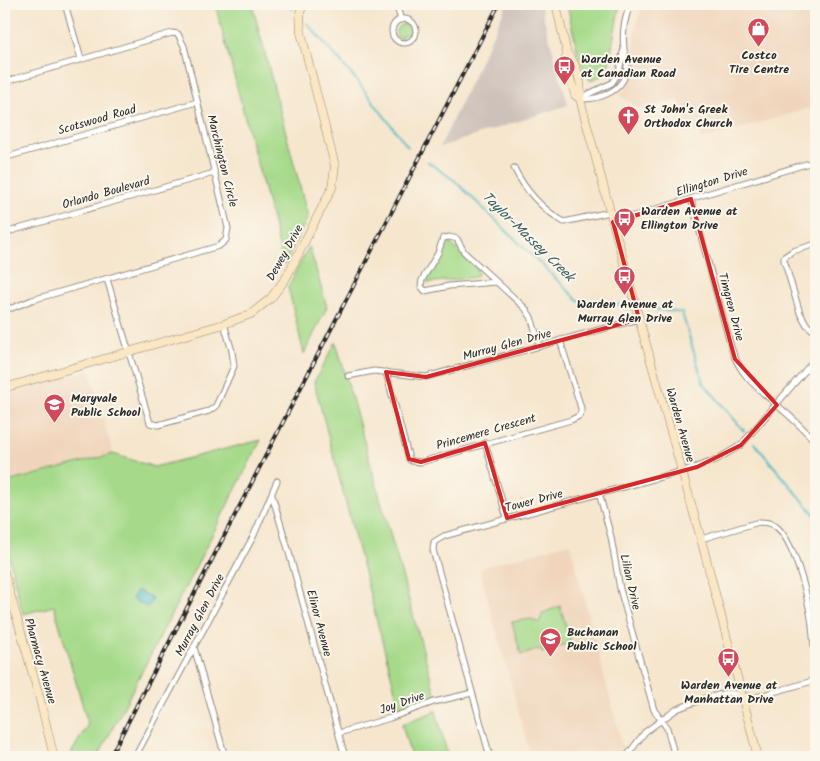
<svg xmlns="http://www.w3.org/2000/svg" width="820" height="761" viewBox="0 0 820 761" font-family="Kalam,sans-serif">
<style>
.built{fill:#f0d5bc}
.industrial{fill:#cec1b9}
.green{fill:#a6da8a;stroke:#68825a}
.water{fill:#4dbbc5;stroke:#3c7378}
.lines{fill:none;stroke-linecap:round;stroke-linejoin:round}
.stream{stroke:#4dbbc5;stroke-width:2}
.street-casing{stroke:#90887c;stroke-width:7}
.secondary-casing{stroke:#90887c;stroke-width:9}
.street{stroke:#fff;stroke-width:5}
.secondary{stroke:#fbe7c3;stroke-width:8}
.rail-casing{stroke:#2b2b2b;stroke-width:4}
.rail{stroke:#fbf7ec;stroke-width:2;stroke-dasharray:5.5;stroke-linecap:butt}
.marked{fill:none;stroke:#d62828;stroke-width:4;stroke-linejoin:round}
.labels{text-anchor:middle;dominant-baseline:central;stroke-width:4;stroke-linejoin:round;paint-order:stroke}
.poi-label{font-size:12px;font-weight:bold;fill:#2b2b2b;stroke:#fbf7ec;text-anchor:start}
.street-label{font-size:12px;fill:#2b2b2b;stroke:#fbf7ec}
.water-label{font-size:14px;font-style:italic;fill:#375d61;stroke:#fbf7ec}
</style>
<rect width="100%" height="100%" fill="#fbf7ec"/>
<filter id="ink" filterUnits="userSpaceOnUse"><feTurbulence type="fractalNoise" baseFrequency=".02" numOctaves="2"/><feDisplacementMap in="SourceGraphic" scale="10" xChannelSelector="R" yChannelSelector="G"/><feConvolveMatrix kernelMatrix="1 2 1 2 8 2 1 2 1" color-interpolation-filters="sRGB"/></filter>
<filter id="wash" filterUnits="userSpaceOnUse"><feTurbulence type="fractalNoise" baseFrequency=".0096" numOctaves="4" result="noise"/><feDisplacementMap in="SourceGraphic" scale="20" xChannelSelector="R" yChannelSelector="G"/><feGaussianBlur stdDeviation="1.12" result="paint"/><feColorMatrix in="noise" values="0 0 0 0 0 0 0 0 0 0 0 0 0 0 0 0 0 1.4 0 .05"/><feComposite in="paint" operator="in"/></filter>
<g filter="url(#wash)">
<rect width="100%" height="100%" fill="#f6e6ce"/>
<g class="built">
<polygon points="642,4 816,4 816,106 702,140 699,132 688,130 679,100 653,106 637,107 620,96 633,76 635,31"/>
<polygon points="90,370 113,454 4,483 4,395"/>
<polygon points="570,543 623,749 620,757 531,757 479,568"/>
</g>
<polygon class="industrial" points="507,4 540,4 568,105 440,147"/>
<g class="green">
<polygon points="215,4 252,4 308,217 284,265"/>
<polygon points="567,4 620,4 607,73 590,81 579,59"/>
<polygon points="405,24 411,28 412,34 411,38 409,33 401,36 402,40 397,37 396,31 399,26"/>
<polygon points="448,243 451,244 477,269 478,275 476,277 428,283 427,280 440,257 444,245"/>
<polygon points="309,246 327,307 304,354 288,287"/>
<polygon points="336,342 436,696 400,709 314,382"/>
<polygon points="261,440 98,757 69,757 88,724 54,606 23,614 4,539 4,483 113,454 154,467"/>
<polygon points="560,606 571,642 542,653 541,649 521,655 512,622 531,619 539,623 543,613"/>
<polygon points="436,711 448,757 411,757 402,724"/>
</g>
<polygon class="water" points="137,590 153,599 148,608 132,599"/>
<g class="lines">
<g class="stream">
<polyline points="286,4 293,9"/>
<polyline points="307,23 358,82 408,147"/>
<polyline points="428,162 454,180 579,301 585,303 622,305"/>
<polyline points="648,308 682,313 703,382 744,431"/>
<polyline points="754,443 816,516"/>
</g>
</g>
</g>
<g filter="url(#ink)">
<g class="lines">
<defs>
<g id="street">
<polyline points="65,4 81,59"/>
<polyline points="396,4 401,20"/>
<circle cx="404" cy="31" r="12"/>
<polyline points="4,82 172,33 178,34 184,46 228,228 226,240 219,246 32,300 12,308 9,308 4,302"/>
<polyline points="580,98 612,83 619,72 623,52"/>
<path d="M580,99C601,100 627,90 627,64C627,59 625,54 624,49C622,33 624,18 631,4"/>
<polyline points="4,158 197,102"/>
<path d="M514,168C525,190 542,209 564,222L610,212"/>
<path d="M691,199L731,347C740,378 762,391 785,412C796,421 806,432 816,442"/>
<polyline points="613,222 816,161"/>
<polyline points="4,233 214,173"/>
<polyline points="816,244 793,251 784,257 784,260 800,313 807,325 816,333"/>
<polyline points="107,279 150,423 158,425 209,411 216,406 234,366 232,351 224,324"/>
<polyline points="496,282 449,286 425,291 421,286 422,280 438,253 443,238 450,237 457,239 464,252 525,308 531,317 540,346"/>
<polyline points="386,372 409,459 412,461 421,462 571,420 579,416 581,412 581,408 560,340"/>
<polyline points="348,376 374,371 426,377 639,319"/>
<polyline points="485,443 507,518"/>
<polyline points="599,493 611,537 620,589 654,710 667,728 675,757"/>
<polyline points="272,495 288,549 345,757"/>
<path d="M701,539L759,522C764,522 769,522 774,525C794,538 807,595 811,618C813,631 813,644 816,657"/>
<polyline points="194,647 225,757"/>
<polyline points="339,733 390,718 434,702 472,693"/>
<polyline points="135,757 254,535 277,481"/>
<polyline points="490,757 433,550 434,542 444,536 690,469 716,460 741,445 816,358"/>
<polyline points="626,757 645,732 677,709 703,699 726,693 731,693 753,698 816,680"/>
</g>
<g id="secondary">
<polyline points="556,4 567,54 565,62 575,95 580,99"/>
<path d="M567,54C577,63 583,86 580,99L639,319L701,539L758,757"/>
<polyline points="4,388 224,324 251,314 271,298 286,278 332,188 335,166 301,33 300,13 303,4"/>
<polyline points="4,572 39,696 54,757"/>
</g>
</defs>
<use href="#street" class="street-casing"/>
<use href="#secondary" class="secondary-casing"/>
<use href="#street" class="street"/>
<use href="#secondary" class="secondary"/>
<defs>
<polyline id="rail" points="110,757 499,4"/>
</defs>
<use href="#rail" class="rail-casing"/>
<use href="#rail" class="rail"/>
</g>
</g>
<path class="marked" d="M691,199L735,359L777,405L741,445L697,467L507,518L485,443L421,462L409,459L386,372L426,377L639,319L613,222Z"/>
<defs>
<symbol id="shop-pin" viewBox="-11 -11 22 30"><path d="M0 17L-7.5 6A9.5 9.5 0 1 1 7.5 6Z" fill="#d1495b" stroke="#fbf7ec"/><path d="M-5-2.5h2.3a2.7 3.5 0 0 1 5.4 0H5L5.5 6h-11ZM-1.5-2.5h3a1.5 2.3 0 0 0-3 0Z" fill="#fff"/></symbol>
<symbol id="bus-pin" viewBox="-11 -11 22 30"><path d="M0 17L-7.5 6A9.5 9.5 0 1 1 7.5 6Z" fill="#d1495b" stroke="#fbf7ec"/><path d="M-5-6H5V4H4V6H2V4H-2V6H-4V4H-5ZM-3.5-4V0h7V-4ZM-3.5 1.2v1.5H-2V1.2ZM2 1.2v1.5H3.5V1.2Z" fill="#fff"/></symbol>
<symbol id="church-pin" viewBox="-11 -11 22 30"><path d="M0 17L-7.5 6A9.5 9.5 0 1 1 7.5 6Z" fill="#d1495b" stroke="#fbf7ec"/><path d="M-1.2-6h2.4v3.5h3.3v2.4h-3.3V6h-2.4V-.1h-3.3v-2.4h3.3Z" fill="#fff"/></symbol>
<symbol id="school-pin" viewBox="-11 -11 22 30"><path d="M0 17L-7.5 6A9.5 9.5 0 1 1 7.5 6Z" fill="#d1495b" stroke="#fbf7ec"/><path d="M0-5L7-2L0 1L-7-2ZM-4 1L0 2.5L4 1V4Q0 6-4 4Z" fill="#fff"/></symbol>
</defs>
<g fill-rule="evenodd">
<use href="#shop-pin" x="746" y="16" width="25" height="34"/>
<use href="#bus-pin" x="552" y="54" width="25" height="34"/>
<use href="#church-pin" x="616" y="104" width="25" height="34"/>
<use href="#bus-pin" x="612" y="206" width="25" height="34"/>
<use href="#bus-pin" x="612" y="264" width="25" height="34"/>
<use href="#school-pin" x="42" y="392" width="25" height="34"/>
<use href="#school-pin" x="538" y="626" width="25" height="34"/>
<use href="#bus-pin" x="716" y="646" width="25" height="34"/>
</g>
<g class="labels">
<g class="poi-label">
<text x="759" y="55" text-anchor="middle">Costco<tspan x="759" dy="14">Tire Centre</tspan></text>
<text x="581" y="59">Warden Avenue<tspan x="581" dy="14">at Canadian Road</tspan></text>
<text x="644" y="109">St John's Greek<tspan x="644" dy="14">Orthodox Church</tspan></text>
<text x="641" y="211">Warden Avenue at<tspan x="641" dy="14">Ellington Drive</tspan></text>
<text x="625" y="304" text-anchor="middle">Warden Avenue at<tspan x="625" dy="14">Murray Glen Drive</tspan></text>
<text x="71" y="398">Maryvale<tspan x="71" dy="14">Public School</tspan></text>
<text x="567" y="632">Buchanan<tspan x="567" dy="14">Public School</tspan></text>
<text x="729" y="685" text-anchor="middle">Warden Avenue at<tspan x="729" dy="14">Manhattan Drive</tspan></text>
</g>
<g class="street-label">
<text transform="translate(97 120) rotate(-16)">Scotswood Road</text>
<text transform="translate(222 161) rotate(76)">Marchington Circle</text>
<text transform="translate(712 182) rotate(-17)">Ellington Drive</text>
<text transform="translate(106 193) rotate(-16)">Orlando Boulevard</text>
<text transform="translate(285 253) rotate(-61)">Dewey Drive</text>
<text transform="translate(731 307) rotate(75)">Timgren Drive</text>
<text transform="translate(507 345) rotate(-15)">Murray Glen Drive</text>
<text transform="translate(680 425) rotate(74)">Warden Avenue</text>
<text transform="translate(486 432) rotate(-16)">Princemere Crescent</text>
<text transform="translate(534 501) rotate(-15)">Tower Drive</text>
<text transform="translate(630 582) rotate(77)">Lilian Drive</text>
<text transform="translate(200 615) rotate(-62)">Murray Glen Drive</text>
<text transform="translate(319 623) rotate(75)">Elinor Avenue</text>
<text transform="translate(40 661) rotate(74)">Pharmacy Avenue</text>
<text transform="translate(402 703) rotate(-19)">Joy Drive</text>
</g>
<g class="water-label">
<text transform="translate(528 237) rotate(44)">Taylor-Massey Creek</text>
</g>
</g>
<rect width="820" height="761" fill="none" stroke="#fbf7ec" stroke-width="20"/>
</svg>
